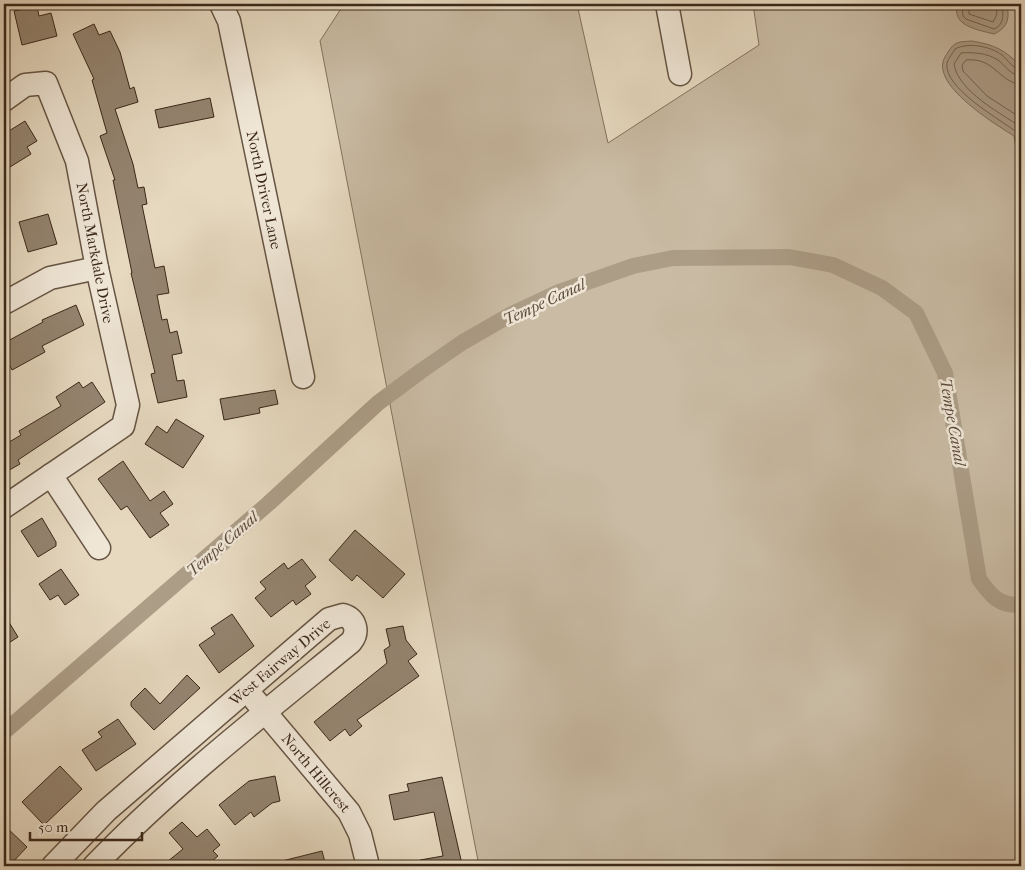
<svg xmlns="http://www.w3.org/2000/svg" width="1025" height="870" viewBox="0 0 1025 870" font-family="'IM FELL French Canon',serif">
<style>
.green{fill:#c9bba4;stroke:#82725e}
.water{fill:#ac9d87;stroke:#7f6e5b}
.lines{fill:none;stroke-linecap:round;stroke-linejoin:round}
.shore{stroke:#746250;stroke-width:1}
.canal{stroke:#ac9d87;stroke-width:16}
.building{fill:#948470;stroke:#3b2819}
.minor-casing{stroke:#665443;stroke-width:25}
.minor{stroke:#efe6d6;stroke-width:22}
.labels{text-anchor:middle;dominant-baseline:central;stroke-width:5;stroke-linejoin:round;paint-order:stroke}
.street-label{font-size:15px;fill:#3b2819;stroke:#efe6d6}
.water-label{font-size:16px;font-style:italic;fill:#5d4b3a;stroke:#efe6d6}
</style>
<rect width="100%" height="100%" fill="#e6d9c0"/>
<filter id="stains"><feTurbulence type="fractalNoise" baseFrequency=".004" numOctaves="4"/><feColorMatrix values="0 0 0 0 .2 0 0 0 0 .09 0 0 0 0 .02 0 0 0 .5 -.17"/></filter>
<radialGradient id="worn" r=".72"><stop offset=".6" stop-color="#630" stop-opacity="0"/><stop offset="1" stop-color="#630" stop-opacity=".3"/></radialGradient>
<polygon class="green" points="344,4 577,4 608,143 759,45 753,4 1021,4 1021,866 479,866 320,41"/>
<g class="water">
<path d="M958,4H1004L1007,6C1010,19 1007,28 994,34C979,30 950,26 958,4Z"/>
<path d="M972,41C996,45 1004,50 1021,66V175L1014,136C995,124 929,84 945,57C954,42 955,42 972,41Z"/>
</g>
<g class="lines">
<g class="shore">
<path d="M962,4L963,16L966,19L994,29C1005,24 1003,14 1002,4"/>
<polyline points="969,4 969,14 993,22 997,14 995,4"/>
<path d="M1021,70C1013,69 1008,60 1002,55C990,46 968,42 955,49C953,53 948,59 947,63C943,88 1001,120 1018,133L1021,150"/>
<path d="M1021,76C1010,75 1006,66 998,60C987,53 973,52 961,53L954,64C958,91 1000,113 1021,127"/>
<path d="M1021,84C999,83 995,57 966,60L962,65L963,71L987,96L1021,118"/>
</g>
<path class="canal" d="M4,732L269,503L378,403L421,371L463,342L512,314L559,292L633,266L673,258L789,257L833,265L882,288L916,313L945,373L979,579C991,596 999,606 1021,605"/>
</g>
<g class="building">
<polygon points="37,6 39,16 51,13 57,36 22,45 14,11"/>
<polygon points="94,24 99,35 110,31 120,52 130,89 134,87 138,102 115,109 133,164 138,188 144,187 147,204 142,205 155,268 164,266 169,293 157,295 162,320 167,319 170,333 177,331 182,353 172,355 177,381 184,380 187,397 158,403 151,374 155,373 131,273 132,273 113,180 115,180 100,136 107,133 92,80 94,79 73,34"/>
<polygon points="210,98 214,117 159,128 155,110"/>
<polygon points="25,121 37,141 27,147 31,154 10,167 4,157 4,134"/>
<polygon points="48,214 57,244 28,252 19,222"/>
<polygon points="76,305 84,325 42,346 45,352 12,370 4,354 4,343 43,322 42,320"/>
<polygon points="79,382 83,388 92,382 105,402 18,460 20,464 4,473 4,445 21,435 19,431 61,406 56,397"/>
<polygon points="275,390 278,404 259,408 260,413 224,420 220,399"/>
<polygon points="176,419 204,436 183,468 145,444 157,426 167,433"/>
<polygon points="123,461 150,501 164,491 173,504 160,513 169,525 150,538 127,506 121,510 98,479"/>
<polygon points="42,518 56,542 56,546 38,557 21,531"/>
<polygon points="355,530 405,574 383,598 357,575 352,581 329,560"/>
<polygon points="302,559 316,577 305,586 311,594 296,605 293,600 271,617 255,598 266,589 260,582 284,563 288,569"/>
<polygon points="61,569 79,595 65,605 58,595 50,600 39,584"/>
<polygon points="4,614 18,637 4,646"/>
<polygon points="232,614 254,646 219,673 199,645 215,634 211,628"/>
<polygon points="403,626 406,640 417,654 408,661 419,676 357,720 362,726 350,736 345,729 330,741 314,722 387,663 384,650 390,646 386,629"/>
<polygon points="187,675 200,688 154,730 131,706 131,702 145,688 160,704"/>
<polygon points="118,719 136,744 96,771 82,750 102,737 98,732"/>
<polygon points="60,766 82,789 44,825 22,802"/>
<polygon points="275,776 280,801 272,803 254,817 251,812 235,825 219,805 249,781"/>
<polygon points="442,777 462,864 421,866 420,860 443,856 434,812 394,820 389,795 409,791 407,784"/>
<polygon points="182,822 197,837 207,829 220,845 213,851 218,856 206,866 162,866 183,849 169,833"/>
<polygon points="4,825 27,847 9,866 4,866"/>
<polygon points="322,851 326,866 279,866 278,862"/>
</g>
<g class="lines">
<defs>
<g id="minor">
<polyline points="221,4 229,21 303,377"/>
<polyline points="667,4 680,74"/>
<polyline points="4,100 25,85 46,83 77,161 97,268 128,405 123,426 4,507"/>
<polyline points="4,303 50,278 97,268"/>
<polyline points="51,475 99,548"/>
<polyline points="255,700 349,812 360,834 368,866"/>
<path d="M53,866L106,811L329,619L343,615C356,619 359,632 351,642C263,714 172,785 94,866"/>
</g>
</defs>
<use href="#minor" class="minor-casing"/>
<use href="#minor" class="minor"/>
</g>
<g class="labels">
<g class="street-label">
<text transform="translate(264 190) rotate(78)">North Driver Lane</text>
<text transform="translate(95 253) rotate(79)">North Markdale Drive</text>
<text transform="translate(280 662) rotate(-40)">West Fairway Drive</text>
<text transform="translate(316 773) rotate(50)">North Hillcrest</text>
</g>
<g class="water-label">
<text transform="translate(544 302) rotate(-25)">Tempe Canal</text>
<text transform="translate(953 422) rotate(80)">Tempe Canal</text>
<text transform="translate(222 544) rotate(-41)">Tempe Canal</text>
</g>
</g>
<rect width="1025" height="870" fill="none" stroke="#e6d9c0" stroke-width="20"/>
<rect x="5" y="5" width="1015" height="860" fill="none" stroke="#3b2819" stroke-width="2.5"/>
<rect x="10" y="10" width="1005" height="850" fill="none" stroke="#3b2819"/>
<path d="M30 832v8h112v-8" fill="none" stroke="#3b2819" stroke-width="2.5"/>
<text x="38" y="832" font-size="15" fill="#3b2819" stroke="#efe6d6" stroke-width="4" paint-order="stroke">50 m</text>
<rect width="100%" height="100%" filter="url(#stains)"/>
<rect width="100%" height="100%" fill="url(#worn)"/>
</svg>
